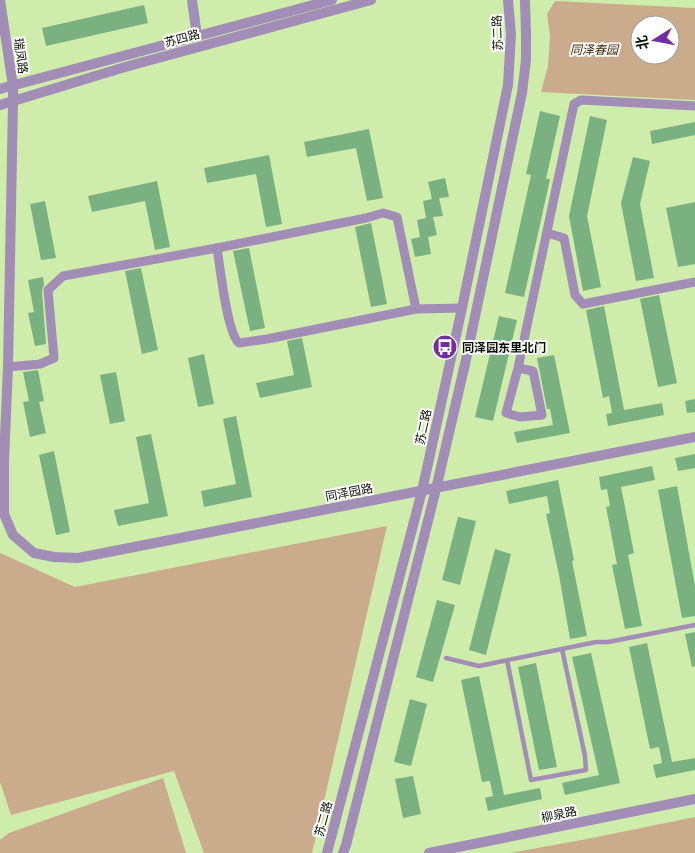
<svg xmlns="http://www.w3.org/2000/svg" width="695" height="853" viewBox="0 0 695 853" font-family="'Noto Serif','Noto Sans SC',serif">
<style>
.green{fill:#caab8b;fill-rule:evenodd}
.building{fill:#79b280}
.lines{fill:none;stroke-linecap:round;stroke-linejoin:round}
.service{stroke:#a18db5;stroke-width:4.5}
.minor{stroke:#a18db5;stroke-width:9}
.tertiary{stroke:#a18db5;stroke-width:10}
.labels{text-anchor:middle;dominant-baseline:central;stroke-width:4;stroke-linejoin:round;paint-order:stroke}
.street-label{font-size:12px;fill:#071000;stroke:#fff}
.park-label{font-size:12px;font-style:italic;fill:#432700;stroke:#fff}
.poi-label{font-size:12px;font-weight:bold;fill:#071000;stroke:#fff;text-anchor:start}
</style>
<rect width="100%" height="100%" fill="#ceecaa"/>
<g class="green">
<path d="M555,1L695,8V100L541,92L548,66L550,36L547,14ZM640,25H670V55H640Z"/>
<polygon points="387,526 312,853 204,853 174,771 11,815 0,782 0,553 75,587"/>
<polygon points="163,778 186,853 0,853 0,840 9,833"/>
<polygon points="695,817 695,853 510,853 587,839"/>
</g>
<g class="building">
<polygon points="144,5 148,23 46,46 42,28"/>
<polygon points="540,111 560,116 546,179 550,179 524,297 505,293 531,175 526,174"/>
<polygon points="590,116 607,120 587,216 601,287 583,291 569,216"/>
<polygon points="695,122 695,135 652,144 650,131"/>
<polygon points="369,129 383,198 367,201 356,148 307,157 304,142"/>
<polygon points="269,155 282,224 266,227 256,174 207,183 204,168"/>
<polygon points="633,157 650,161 640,204 654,278 636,281 621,203"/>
<polygon points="445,178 449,197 439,198 443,216 433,217 437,235 428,237 431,254 415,257 411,239 420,237 417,220 426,218 423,201 432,199 428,182"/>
<polygon points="157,181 170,247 155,250 145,201 92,212 88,196"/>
<polygon points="45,201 56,258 41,260 30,204"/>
<polygon points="695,202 695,264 678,267 666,208"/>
<polygon points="371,223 387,304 371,307 355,227"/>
<polygon points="249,248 265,328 250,331 233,251"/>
<polygon points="141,268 158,350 142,354 125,271"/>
<polygon points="43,277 44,285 42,291 46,344 35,346 28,313 34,312 28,280"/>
<polygon points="659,295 677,383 658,387 640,299"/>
<polygon points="604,306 624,410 662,403 664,415 608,426 606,414 612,413 609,396 603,398 586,310"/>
<polygon points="499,316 517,320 493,421 475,417"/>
<polygon points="302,338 312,387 260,398 256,383 294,375 287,341"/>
<polygon points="204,354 214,404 198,407 188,358"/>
<polygon points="554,355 570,433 517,443 514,432 553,425 550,409 547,409 537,358"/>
<polygon points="38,370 44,401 39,402 46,433 30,437 23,402 29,401 23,372"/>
<polygon points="116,372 125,421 110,424 100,375"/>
<polygon points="695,399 695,412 687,413 685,401"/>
<polygon points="236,416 252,497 204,507 201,491 236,484 223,419"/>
<polygon points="151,434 168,516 118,526 114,510 149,503 136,437"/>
<polygon points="54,451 70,532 56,535 39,455"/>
<polygon points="695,454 695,468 678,471 675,458"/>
<polygon points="652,466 655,480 621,487 634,553 628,555 642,626 625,629 612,565 617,564 606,507 610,506 607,489 601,490 599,477"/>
<polygon points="558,480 574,560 572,561 587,636 570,639 559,575 546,514 550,513 547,496 509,504 506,491"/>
<polygon points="677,486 695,586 695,616 682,618 658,490"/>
<polygon points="458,517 476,521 460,585 442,580"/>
<polygon points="495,549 511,554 486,655 469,650"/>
<polygon points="437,600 455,605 433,682 416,677"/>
<polygon points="695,632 695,666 692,667 685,634"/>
<polygon points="647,643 672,762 695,758 695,770 656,778 653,765 662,763 659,747 650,749 629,647"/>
<polygon points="591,653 620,783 565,795 562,783 599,775 572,657"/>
<polygon points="536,663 557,767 539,770 518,667"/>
<polygon points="479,676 504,795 540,788 542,799 488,811 485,798 493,796 490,781 482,782 461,680"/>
<polygon points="410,699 427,704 411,766 394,762"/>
<polygon points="413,776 421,814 403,818 395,779"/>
</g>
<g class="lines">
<g class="service">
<polyline points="446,658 479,666 596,642 608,642 695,625"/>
<polyline points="507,660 531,780 586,770 585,756 562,649"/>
</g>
<g class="minor">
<polyline points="547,233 564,238 575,295 583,304 695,282"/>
<path d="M217,248C220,266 227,334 239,343L267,339L416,309L462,308"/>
<polyline points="8,367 40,364 54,358 48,290 63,276 217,248 366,218 383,213 397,217 416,309"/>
<polyline points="518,368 533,371 542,415 520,417 506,413 518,368 574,104 581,100 695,106"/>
</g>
<g class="tertiary">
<polyline points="0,0 13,86 13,102 8,367 4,461 4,514 13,535 34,553 54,557 78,558 695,437"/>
<polyline points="192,0 197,36"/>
<polyline points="0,89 332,0"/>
<polyline points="0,105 125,67 371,0"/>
<polyline points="327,853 422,491 462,308 508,85 511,34 508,0"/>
<polyline points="343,853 346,845 436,489 465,364 522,93 526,60 526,34 525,0"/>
<polyline points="429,853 695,799"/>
</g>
</g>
<defs>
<symbol id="bus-disc" viewBox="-11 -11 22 22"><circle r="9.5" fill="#722da1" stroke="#fff"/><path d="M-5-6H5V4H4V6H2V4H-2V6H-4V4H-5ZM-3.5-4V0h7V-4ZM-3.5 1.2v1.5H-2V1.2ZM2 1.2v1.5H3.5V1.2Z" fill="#fff"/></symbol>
</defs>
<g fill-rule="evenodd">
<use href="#bus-disc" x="431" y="333" width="28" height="28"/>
</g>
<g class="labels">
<g class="street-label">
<text transform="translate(497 33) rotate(-92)">苏二路</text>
<text transform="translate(182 38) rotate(-15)">苏四路</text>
<text transform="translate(21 56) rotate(82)">瑞凤路</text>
<text transform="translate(423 427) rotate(-78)">苏二路</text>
<text transform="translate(349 492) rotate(-11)">同泽园路</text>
<text transform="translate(559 814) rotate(-12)">柳泉路</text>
<text transform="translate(323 819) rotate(-75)">苏二路</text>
</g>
<g class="park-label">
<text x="594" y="49">同泽春园</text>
</g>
<g class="poi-label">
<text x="462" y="347">同泽园东里北门</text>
</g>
</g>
<g transform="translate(655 40) rotate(259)"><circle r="24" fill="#ffffff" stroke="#9c9f99"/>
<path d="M0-4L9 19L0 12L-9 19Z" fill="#722da1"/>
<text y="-8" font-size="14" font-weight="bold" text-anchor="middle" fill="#071000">北</text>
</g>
</svg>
